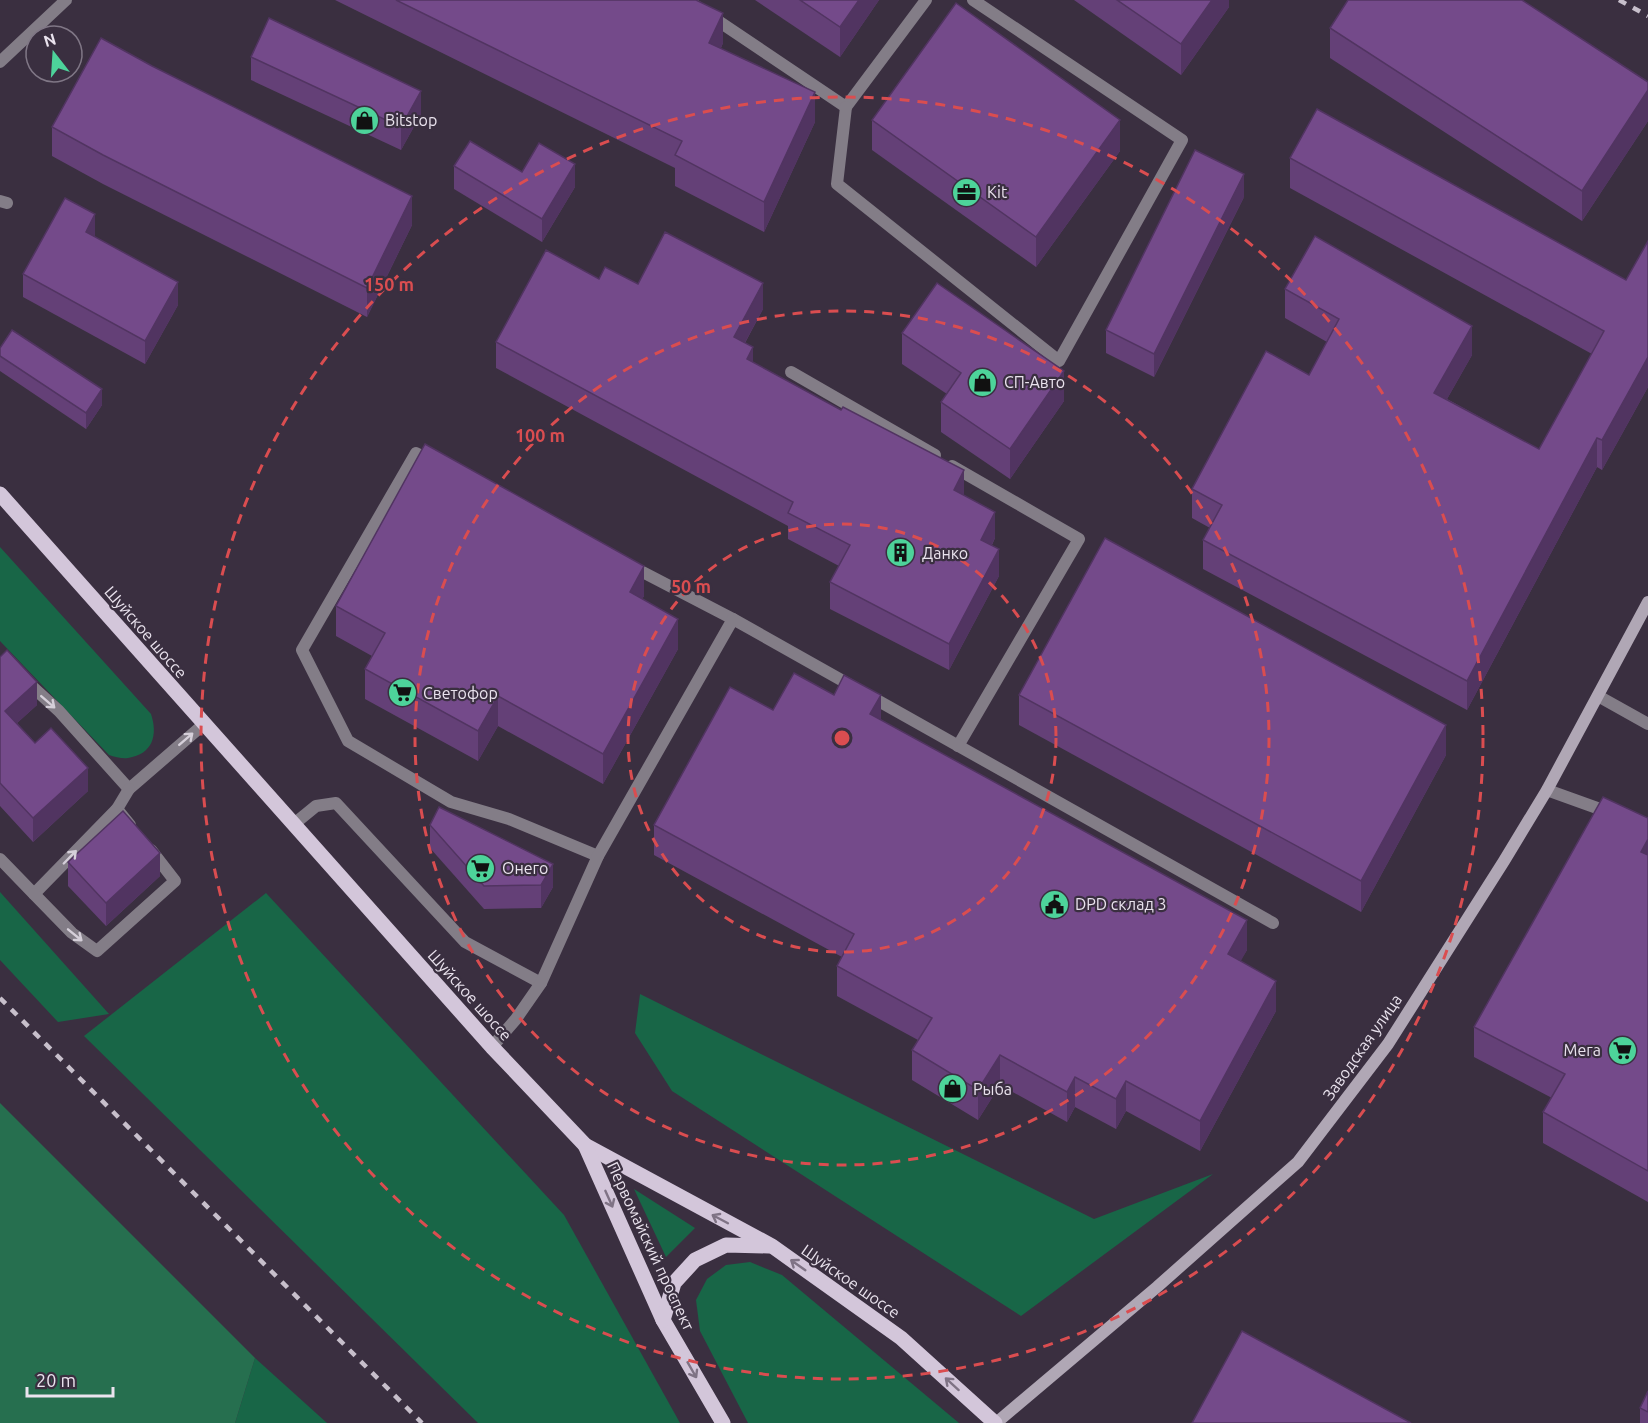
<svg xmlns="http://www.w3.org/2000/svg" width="1648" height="1423" viewBox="0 0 1648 1423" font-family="Ubuntu,sans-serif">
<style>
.green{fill:#186647}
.forest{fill:#266f4f}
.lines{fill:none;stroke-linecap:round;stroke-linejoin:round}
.lane{stroke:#837d87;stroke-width:12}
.secondary{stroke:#b0a7b5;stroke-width:12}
.primary{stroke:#d3c6da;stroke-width:15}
.rail{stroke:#c7bfcb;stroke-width:4.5;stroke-dasharray:8 8;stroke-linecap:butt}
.wall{fill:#644077}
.shaded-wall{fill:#513461}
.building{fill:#744a8a;stroke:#513461;stroke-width:1.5}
.oneway{stroke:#d5cfd9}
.oneway2{stroke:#7f7385}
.ring{fill:none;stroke:#da4d50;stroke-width:3;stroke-dasharray:10 8}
.labels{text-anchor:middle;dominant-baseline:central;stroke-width:4.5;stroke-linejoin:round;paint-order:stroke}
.poi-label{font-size:16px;fill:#eae3ee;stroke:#3a2f40;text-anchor:start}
.street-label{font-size:16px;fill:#eae3ee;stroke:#3a2f40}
.centre{fill:#da4d50;stroke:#3a2f40;stroke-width:3}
.ring-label{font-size:18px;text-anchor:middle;font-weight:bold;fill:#da4d50;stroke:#3a2f40;stroke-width:4.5;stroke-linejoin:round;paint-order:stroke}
</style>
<rect width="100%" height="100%" fill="#3a2f40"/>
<g class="green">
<path d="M0,547L151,714C158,735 153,754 128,758C123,759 115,757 109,755L0,641Z"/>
<polygon points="0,892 109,1014 58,1022 0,960"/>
<polygon points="266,893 564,1215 680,1423 478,1423 84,1036"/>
<polygon points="640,994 1094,1219 1213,1174 1021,1316 672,1091 635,1033"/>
<polygon points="634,1189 695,1228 666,1257"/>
<polygon points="750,1262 782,1275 959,1423 748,1423 700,1331 696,1300 707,1279 726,1265"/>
<polygon points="255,1358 327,1423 235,1423"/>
</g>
<polygon class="forest" points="0,1103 255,1358 235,1423 0,1423"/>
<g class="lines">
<g class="lane">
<polyline points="687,0 846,107 926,0"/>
<polyline points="0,62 66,0"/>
<polyline points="846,107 837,184 1059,361 1182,140 973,0"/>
<polyline points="0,201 7,203"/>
<polyline points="791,372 935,455"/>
<polyline points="432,461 416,453 302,650 348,741 451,802 509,819 598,856"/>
<polyline points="952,466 1079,539 958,746"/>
<polyline points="631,566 733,619"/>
<polyline points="26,681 59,711 129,789 204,724"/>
<polyline points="1598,696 1648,724"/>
<polyline points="1547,790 1611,813"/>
<polyline points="117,809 130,825"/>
<polyline points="294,824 316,806 336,803 465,942 541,983"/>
<polyline points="0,859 34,894 117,809 129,789"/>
<polyline points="34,894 72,933 97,951 175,881 151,850"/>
<polyline points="492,1047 516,1019 541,983 598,856 733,619 1273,923"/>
</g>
<polyline class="secondary" points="996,1423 1157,1287 1298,1162 1388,1044 1504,861 1547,790 1648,602"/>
<g class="primary">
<polyline points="0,494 492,1047 585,1145 772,1246 901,1338 995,1423"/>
<polyline points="585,1145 663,1320 723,1423"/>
<polyline points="663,1320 674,1283 695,1260 726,1245 769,1246"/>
</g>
<g class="rail">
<polyline points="1619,0 1648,16"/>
<polyline points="0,998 422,1423"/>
</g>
</g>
<g class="wall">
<polygon points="335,0 696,0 723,43 721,48 815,122 764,232 675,186 675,168"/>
<polygon points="755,0 879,0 840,57"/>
<polygon points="1074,0 1229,0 1229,7 1181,75"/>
<polygon points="1330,28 1648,82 1648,121 1582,221 1330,58"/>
<polygon points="251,57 421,114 401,150 251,80"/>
<polygon points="872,120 1120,151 1036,267 872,150"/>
<polygon points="52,127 412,225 367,317 103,184 52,156"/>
<polygon points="1290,158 1626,280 1648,241 1648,387 1602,470 1597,467 1467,710 1203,569 1203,540 1210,528 1192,518 1192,489 1309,375 1327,342 1285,318 1285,289 1472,355 1447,399 1539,449 1592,354 1290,188"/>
<polygon points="454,166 522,172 575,187 542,242 454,189"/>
<polygon points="1244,197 1154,377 1106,353 1106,330"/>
<polygon points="95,237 178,305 145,364 23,297 23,274"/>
<polygon points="599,279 763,309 745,343 753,362 964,495 995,538 992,545 999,576 949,670 830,609 830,582 839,566 788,539 788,526 496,368 496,342"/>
<polygon points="902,333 1064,401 1010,479 941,432 941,402 947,394 902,364"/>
<polygon points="0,348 102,405 86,429 0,371"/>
<polygon points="644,596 642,599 678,649 603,784 498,726 478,761 365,699 365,669 372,656 336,636 336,606"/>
<polygon points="0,657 37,705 17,723 35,743 88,791 33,842 0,806"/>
<polygon points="834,695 881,720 1247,950 1240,961 1276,1011 1200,1151 1126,1111 1116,1129 1075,1107 1067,1122 1000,1085 978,1120 912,1080 912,1050 918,1040 837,996 837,966 842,957 654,855 654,825 773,710"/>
<polygon points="1019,695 1446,755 1361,912 1019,725"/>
<polygon points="1648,818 1648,1202 1543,1143 1543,1112 1552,1098 1474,1057 1474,1027"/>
<polygon points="430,825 553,887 541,908 484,909 430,848"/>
<polygon points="68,862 160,876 106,926 68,886"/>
<polygon points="1648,1391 1648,1423 1640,1423 1640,1408"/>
</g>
<g class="shaded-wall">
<polygon points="859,0 879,0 840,57 840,27"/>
<polygon points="1212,0 1229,0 1229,7 1181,75 1181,44"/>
<polygon points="723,13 723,43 709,73 709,43"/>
<polygon points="1648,90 1648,121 1582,221 1582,191"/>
<polygon points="421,91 421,114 401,150 401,127"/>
<polygon points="815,92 815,122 764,232 764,202"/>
<polygon points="1120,120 1120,151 1036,267 1036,237"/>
<polygon points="575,164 575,187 542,242 542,219"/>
<polygon points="1244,174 1244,197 1154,377 1154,354"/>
<polygon points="412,196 412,225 367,317 367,288"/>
<polygon points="95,214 95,237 86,232"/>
<polygon points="178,282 178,305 145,364 145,341"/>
<polygon points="763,283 763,309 734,363 734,337"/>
<polygon points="1472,326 1472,355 1434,422 1434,393"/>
<polygon points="753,347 753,374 747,359"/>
<polygon points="1648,357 1648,387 1602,470 1602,440"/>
<polygon points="1064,371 1064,401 1010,479 1010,449"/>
<polygon points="102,389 102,405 86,429 86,413"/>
<polygon points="1597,438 1597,467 1467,710 1467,681"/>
<polygon points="964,470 964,496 954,490"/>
<polygon points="995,512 995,538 981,566 981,540"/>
<polygon points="999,549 999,576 949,670 949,644"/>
<polygon points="644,566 644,596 630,622 630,592"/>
<polygon points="678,619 678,649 603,784 603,754"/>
<polygon points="37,682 37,705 5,734 5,711"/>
<polygon points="881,695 881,725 870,714"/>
<polygon points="498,696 498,726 478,761 478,731"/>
<polygon points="1446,725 1446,755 1361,912 1361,881"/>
<polygon points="88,768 88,791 33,842 33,818"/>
<polygon points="1648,839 1648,869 1641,852"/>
<polygon points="160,853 160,876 106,926 106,903"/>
<polygon points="553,864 553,887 541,908 541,885"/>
<polygon points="1247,920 1247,950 1228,984 1228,954"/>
<polygon points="1276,981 1276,1011 1200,1151 1200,1121"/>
<polygon points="1000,1055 1000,1085 978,1120 978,1090"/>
<polygon points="1075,1077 1075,1107 1067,1122 1067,1092"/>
<polygon points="1126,1081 1126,1111 1116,1129 1116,1099"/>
</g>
<g class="building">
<polygon points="396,0 696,0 723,13 709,43 815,92 764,202 675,155 682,141"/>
<polygon points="800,0 859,0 840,27"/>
<polygon points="1117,0 1212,0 1181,44"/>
<polygon points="1348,0 1522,0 1648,82 1648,90 1582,191 1330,28"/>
<polygon points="956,3 1120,120 1036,237 872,120"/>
<polygon points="269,18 421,91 401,127 251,57"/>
<polygon points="101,38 152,66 412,196 367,288 103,155 52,127"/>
<polygon points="1317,109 1626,280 1648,241 1648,357 1602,440 1597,438 1467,681 1203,540 1222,505 1192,489 1266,351 1309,375 1339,319 1285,289 1315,236 1472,326 1434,393 1539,449 1604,331 1290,158"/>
<polygon points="470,141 522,172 539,143 575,164 542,219 454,166"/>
<polygon points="1195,150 1244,174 1154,354 1106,330"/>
<polygon points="65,198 95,214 86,232 178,282 145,341 23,274"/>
<polygon points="665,232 763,283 734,337 753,347 747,359 841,410 843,407 964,470 954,490 995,512 981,540 999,549 949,644 830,582 850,545 788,513 793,502 496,342 546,250 599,279 605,267 638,284"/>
<polygon points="937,283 1064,371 1010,449 941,402 961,373 902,333"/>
<polygon points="12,330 102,389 86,413 0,356 0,348"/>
<polygon points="425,444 644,566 630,592 678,619 603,754 498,696 478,731 365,669 385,633 336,606"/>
<polygon points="1105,538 1446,725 1361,881 1019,695"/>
<polygon points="7,650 37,682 5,711 35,743 51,728 88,768 33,818 0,783 0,657"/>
<polygon points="794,673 834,695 844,675 881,695 870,714 1247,920 1228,954 1276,981 1200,1121 1126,1081 1116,1099 1075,1077 1067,1092 1000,1055 978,1090 912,1050 932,1018 837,966 854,934 654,825 730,687 773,710"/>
<polygon points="1603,797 1648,818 1648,839 1641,852 1648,855 1648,1171 1543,1112 1565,1074 1474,1027"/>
<polygon points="439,807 553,864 541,885 484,886 430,825"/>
<polygon points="123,811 160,853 106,903 68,862"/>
<polygon points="1242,1331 1411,1423 1192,1423"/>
<polygon points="1648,1391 1648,1412 1640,1408"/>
</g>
<defs><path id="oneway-shaft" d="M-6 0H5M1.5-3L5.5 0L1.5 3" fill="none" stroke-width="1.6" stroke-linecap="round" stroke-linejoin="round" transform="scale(1.5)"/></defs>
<g class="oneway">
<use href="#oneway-shaft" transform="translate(48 702) rotate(41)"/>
<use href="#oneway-shaft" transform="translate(186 739) rotate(-41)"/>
<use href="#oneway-shaft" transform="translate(70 857) rotate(-46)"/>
<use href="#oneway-shaft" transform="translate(75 935) rotate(39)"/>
</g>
<g class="oneway2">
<use href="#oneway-shaft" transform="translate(609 1199) rotate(66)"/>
<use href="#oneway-shaft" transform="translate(720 1219) rotate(-152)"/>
<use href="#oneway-shaft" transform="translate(798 1265) rotate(-145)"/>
<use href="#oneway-shaft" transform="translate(692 1370) rotate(60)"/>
<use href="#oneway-shaft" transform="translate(952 1384) rotate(-138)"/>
</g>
<g class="ring">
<circle cx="842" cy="738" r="214"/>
<circle cx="842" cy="738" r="427"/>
<circle cx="842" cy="738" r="641"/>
</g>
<defs>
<symbol id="shop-disc" viewBox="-11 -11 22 22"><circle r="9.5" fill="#4dd39a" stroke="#3a2f40"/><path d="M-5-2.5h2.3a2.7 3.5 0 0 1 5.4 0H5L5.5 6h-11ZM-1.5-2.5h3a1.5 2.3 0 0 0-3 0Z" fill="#111"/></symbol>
<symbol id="office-disc" viewBox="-11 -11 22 22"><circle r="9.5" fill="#4dd39a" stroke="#3a2f40"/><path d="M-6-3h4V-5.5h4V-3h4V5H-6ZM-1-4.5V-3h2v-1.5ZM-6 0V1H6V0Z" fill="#111"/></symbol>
<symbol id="building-disc" viewBox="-11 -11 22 22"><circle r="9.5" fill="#4dd39a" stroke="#3a2f40"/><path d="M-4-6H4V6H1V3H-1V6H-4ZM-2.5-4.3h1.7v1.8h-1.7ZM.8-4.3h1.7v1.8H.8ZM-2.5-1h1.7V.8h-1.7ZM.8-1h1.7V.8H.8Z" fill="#111"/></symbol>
<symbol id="supermarket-disc" viewBox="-11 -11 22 22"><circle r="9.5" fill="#4dd39a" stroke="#3a2f40"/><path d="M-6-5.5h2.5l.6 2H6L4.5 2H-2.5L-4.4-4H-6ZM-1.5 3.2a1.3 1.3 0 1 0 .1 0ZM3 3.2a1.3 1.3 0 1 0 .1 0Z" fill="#111"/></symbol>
<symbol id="civic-disc" viewBox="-11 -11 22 22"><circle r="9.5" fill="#4dd39a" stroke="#3a2f40"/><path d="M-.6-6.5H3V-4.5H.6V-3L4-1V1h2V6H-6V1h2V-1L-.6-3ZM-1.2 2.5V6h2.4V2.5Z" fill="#111"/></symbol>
</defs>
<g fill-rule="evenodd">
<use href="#shop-disc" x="348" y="104" width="33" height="33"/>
<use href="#office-disc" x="950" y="176" width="33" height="33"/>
<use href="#shop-disc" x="966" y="366" width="33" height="33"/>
<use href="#building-disc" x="884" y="536" width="33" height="33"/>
<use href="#supermarket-disc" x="386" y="676" width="33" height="33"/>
<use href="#supermarket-disc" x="464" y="852" width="33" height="33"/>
<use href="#civic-disc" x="1038" y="888" width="33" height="33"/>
<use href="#supermarket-disc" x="1606" y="1034" width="33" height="33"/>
<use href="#shop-disc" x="936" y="1072" width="33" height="33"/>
</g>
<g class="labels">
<g class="poi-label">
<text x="385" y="120">Bitstop</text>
<text x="987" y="192">Kit</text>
<text x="1004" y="382">СП-Авто</text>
<text x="922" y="553">Данко</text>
<text x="423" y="693">Светофор</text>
<text x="502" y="868">Онего</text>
<text x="1075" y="904">DPD склад 3</text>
<text x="1601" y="1050" text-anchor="end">Мега</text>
<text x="973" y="1089">Рыба</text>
</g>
<g class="street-label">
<text transform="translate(146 632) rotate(49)">Шуйское шоссе</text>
<text transform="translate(470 995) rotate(48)">Шуйское шоссе</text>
<text transform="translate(1362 1047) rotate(-55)">Заводская улица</text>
<text transform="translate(651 1246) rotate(65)">Первомайский проспект</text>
<text transform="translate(851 1281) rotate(35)">Шуйское шоссе</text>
</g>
</g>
<circle cx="842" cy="738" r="9" class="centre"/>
<g class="ring-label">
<text x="389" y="291">150 m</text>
<text x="540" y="442">100 m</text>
<text x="691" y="593">50 m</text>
</g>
<g transform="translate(54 54) rotate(343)"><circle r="28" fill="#3a2f40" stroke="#807786" stroke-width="1.5"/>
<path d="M0-4.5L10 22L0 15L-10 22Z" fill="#4dd39a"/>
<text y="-9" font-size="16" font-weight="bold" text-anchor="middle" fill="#eae3ee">N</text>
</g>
<path d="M27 1387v9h86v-9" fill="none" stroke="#eae3ee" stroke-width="3"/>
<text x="36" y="1387" font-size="18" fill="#eae3ee" stroke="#3a2f40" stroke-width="4.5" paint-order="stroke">20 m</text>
</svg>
